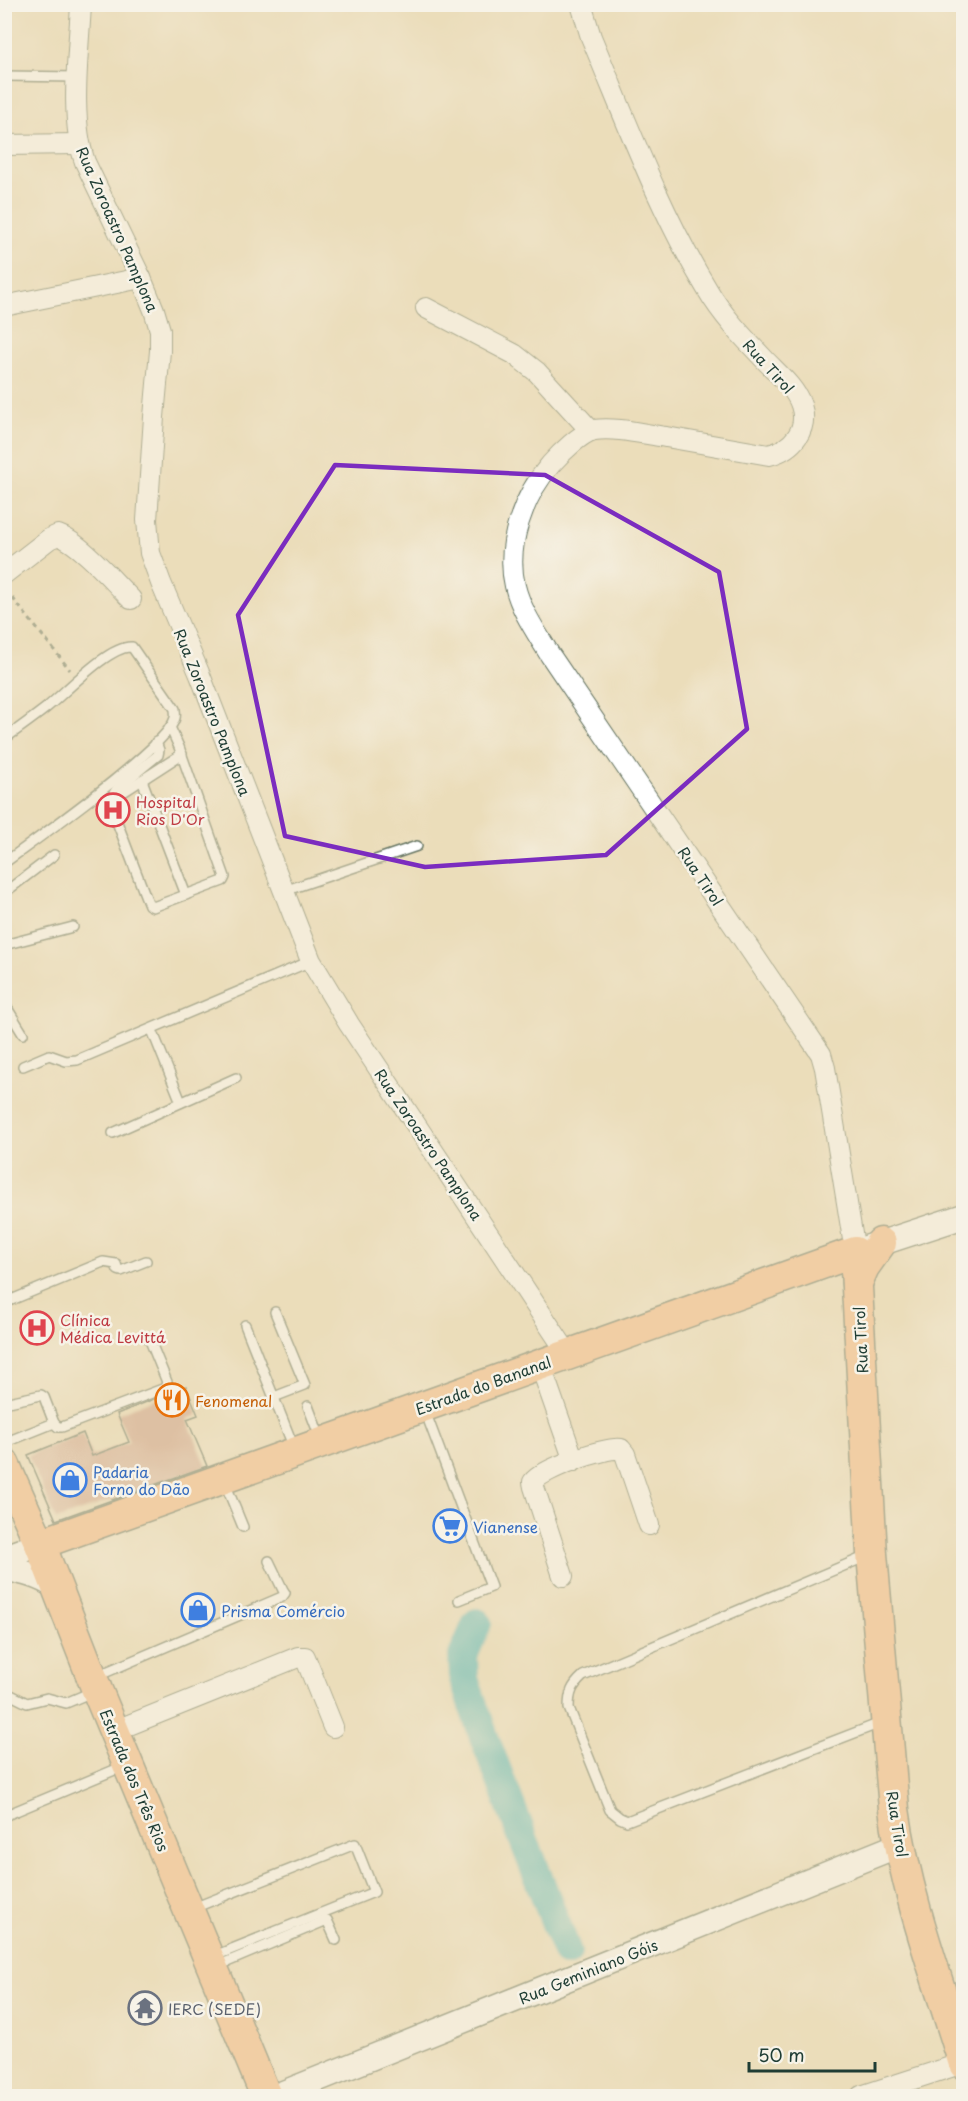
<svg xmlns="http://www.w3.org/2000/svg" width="968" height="2101" viewBox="0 0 968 2101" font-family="'Playpen Sans',sans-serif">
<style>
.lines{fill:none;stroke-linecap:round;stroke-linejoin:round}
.river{stroke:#44b5bb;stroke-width:30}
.building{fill:#cd9e87}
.service-casing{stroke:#667563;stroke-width:12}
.minor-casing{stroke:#667563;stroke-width:22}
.tertiary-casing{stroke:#667563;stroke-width:27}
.primary-casing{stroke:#667563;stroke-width:33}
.path{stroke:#667563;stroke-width:3;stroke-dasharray:4.5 4.5;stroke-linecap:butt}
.service{stroke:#fff;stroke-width:9}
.minor{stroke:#fff;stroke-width:20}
.tertiary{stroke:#fff;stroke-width:24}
.primary{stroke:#f9bc8a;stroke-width:30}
.marked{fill:none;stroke:#7b2cbf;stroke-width:4.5;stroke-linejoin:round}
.labels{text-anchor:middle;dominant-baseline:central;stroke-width:5;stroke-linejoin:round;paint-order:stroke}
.street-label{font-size:15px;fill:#1f3d34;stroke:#f7f3e8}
.health-label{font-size:15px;fill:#be3a42;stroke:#f7f3e8;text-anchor:start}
.food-label{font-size:15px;fill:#c56008;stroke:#f7f3e8;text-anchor:start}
.shop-label{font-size:15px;fill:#366cbe;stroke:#f7f3e8;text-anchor:start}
.worship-label{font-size:15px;fill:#5b616d;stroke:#f7f3e8;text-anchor:start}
</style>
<rect width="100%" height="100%" fill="#f7f3e8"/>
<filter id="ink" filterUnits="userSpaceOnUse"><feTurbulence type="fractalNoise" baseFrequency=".0167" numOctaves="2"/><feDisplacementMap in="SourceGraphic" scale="12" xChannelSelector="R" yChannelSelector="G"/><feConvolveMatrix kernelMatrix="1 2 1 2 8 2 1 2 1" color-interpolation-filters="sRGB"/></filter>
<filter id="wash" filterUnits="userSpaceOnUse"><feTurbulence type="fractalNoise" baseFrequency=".008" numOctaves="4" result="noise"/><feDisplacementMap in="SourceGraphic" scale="24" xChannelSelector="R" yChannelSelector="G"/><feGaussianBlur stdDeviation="1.35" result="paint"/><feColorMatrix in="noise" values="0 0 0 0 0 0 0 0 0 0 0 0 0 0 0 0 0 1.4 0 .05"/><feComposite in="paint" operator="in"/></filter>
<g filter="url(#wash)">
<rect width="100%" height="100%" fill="#ebddba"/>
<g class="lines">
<polyline class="river" points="477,1623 463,1656 464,1679 484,1737 567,1952"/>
</g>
<g id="blocks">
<polygon class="building" points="186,1386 198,1415 187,1419 207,1466 56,1520 28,1455 83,1433 92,1456 129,1442 117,1414"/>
</g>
</g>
<g filter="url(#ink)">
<use href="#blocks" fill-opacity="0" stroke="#667563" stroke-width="1.5"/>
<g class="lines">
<defs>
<g id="service">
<polyline points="4,76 78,77"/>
<path d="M4,739C18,729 32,719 46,708C65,693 109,645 132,647L175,709C175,712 176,715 175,718C168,747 35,840 4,863"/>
<path d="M156,742L159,750L158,755L120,786C113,792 110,799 112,809L145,895L149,905L153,907L223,881L225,877L179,747L170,727"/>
<polyline points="142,780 186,895"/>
<polyline points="111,800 182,754"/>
<polyline points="284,891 417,846"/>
<polyline points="4,893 54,855"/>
<polyline points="4,945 73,927"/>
<polyline points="4,1003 23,1034"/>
<polyline points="152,1030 181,1102"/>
<polyline points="23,1066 49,1055 66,1061 77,1060 311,961"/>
<polyline points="113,1133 236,1078"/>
<polyline points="4,1303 103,1262 116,1264 118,1270 121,1271 146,1261"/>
<polyline points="245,1325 294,1448"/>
<polyline points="274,1397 305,1385 275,1312"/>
<polyline points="4,1403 41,1395 44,1397 54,1423 58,1427 62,1427 165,1388 167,1382 149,1338"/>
<polyline points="308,1406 321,1440"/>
<polyline points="425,1411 491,1587 459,1600"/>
<polyline points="4,1443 54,1423"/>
<polyline points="225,1483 243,1527"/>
<path d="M867,1556L583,1676C572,1686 569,1693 569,1708L610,1810L620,1818L627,1821L883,1722"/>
<polyline points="97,1676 282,1597 285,1593 283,1590 269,1561"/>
<polyline points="4,1697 11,1695 27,1703 47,1698 66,1703 92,1692"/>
<polyline points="4,1816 124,1766"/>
<polyline points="191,1909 355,1844 374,1892 212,1957"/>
<polyline points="215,1967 327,1920 336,1940"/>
</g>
<g id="minor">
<path d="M81,4C79,52 69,116 85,162L141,278L154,310L160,330V351L154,417L147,520L150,553L161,583L200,675L311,961L349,1024L568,1354"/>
<path d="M581,4L591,37C627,122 659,210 707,289C722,315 743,337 764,359C776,372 795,387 801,405C809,429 793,449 769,455C735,449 700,443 666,437C643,434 617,427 594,430C581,433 560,454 551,464C524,495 505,544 515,586C521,611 537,633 550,655L821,1054L825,1068L855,1252"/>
<polyline points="4,145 79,144"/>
<polyline points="4,306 141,278"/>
<polyline points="426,308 514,354 537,372 591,431"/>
<path d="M4,574L49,539L58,535C81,543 113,581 131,599"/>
<polyline points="540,1364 574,1461"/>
<path d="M563,1576L534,1487L533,1482C542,1469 605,1447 621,1449L625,1454L649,1525"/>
<polyline points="114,1731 298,1657 305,1657 333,1727"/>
<polyline points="861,2096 963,2063"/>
</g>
<g id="tertiary">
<polyline points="863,1249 964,1216"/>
<polyline points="4,1557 40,1544"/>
<path d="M4,1568C23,1572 40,1576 56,1587"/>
<polyline points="276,2096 899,1845"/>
</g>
<g id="primary">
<polyline points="857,1283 864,1267 881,1243"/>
<polyline points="4,1463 40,1544 97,1690 266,2096"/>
<path d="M40,1544L855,1252L872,1554L894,1809C906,1896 938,1980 964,2064"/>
</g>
</defs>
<use href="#service" class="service-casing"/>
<use href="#minor" class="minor-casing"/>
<use href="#tertiary" class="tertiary-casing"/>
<use href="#primary" class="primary-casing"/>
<polyline class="path" points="7,591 70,670"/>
<use href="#service" class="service"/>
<use href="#minor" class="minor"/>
<use href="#tertiary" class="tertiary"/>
<use href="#primary" class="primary"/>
</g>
</g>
<path d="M0 0H968V2101H0ZM335,465L545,475L719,572L747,729L606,855L425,867L285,836L238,615Z" fill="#ebddba" fill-opacity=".55" fill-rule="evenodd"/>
<path class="marked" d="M335,465L545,475L719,572L747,729L606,855L425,867L285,836L238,615Z"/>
<defs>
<symbol id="hospital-ring" viewBox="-11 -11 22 22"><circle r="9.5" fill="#f7f3e8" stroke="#e0444e" stroke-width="1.5"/><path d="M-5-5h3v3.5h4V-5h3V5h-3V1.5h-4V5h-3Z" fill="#e0444e"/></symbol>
<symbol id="restaurant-ring" viewBox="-11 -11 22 22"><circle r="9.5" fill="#f7f3e8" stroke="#e8710a" stroke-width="1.5"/><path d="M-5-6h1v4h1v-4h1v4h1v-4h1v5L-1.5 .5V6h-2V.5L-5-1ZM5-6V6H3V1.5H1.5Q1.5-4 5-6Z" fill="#e8710a"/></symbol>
<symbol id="shop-ring" viewBox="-11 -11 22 22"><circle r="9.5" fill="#f7f3e8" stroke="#3f7fe0" stroke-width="1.5"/><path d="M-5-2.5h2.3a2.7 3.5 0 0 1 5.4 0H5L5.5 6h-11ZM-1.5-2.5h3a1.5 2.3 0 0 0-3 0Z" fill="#3f7fe0"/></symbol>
<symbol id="supermarket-ring" viewBox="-11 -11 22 22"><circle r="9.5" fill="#f7f3e8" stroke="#3f7fe0" stroke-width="1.5"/><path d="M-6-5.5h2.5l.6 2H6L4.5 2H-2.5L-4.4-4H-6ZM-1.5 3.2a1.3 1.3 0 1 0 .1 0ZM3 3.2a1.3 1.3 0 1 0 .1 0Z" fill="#3f7fe0"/></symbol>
<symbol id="temple-ring" viewBox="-11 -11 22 22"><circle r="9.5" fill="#f7f3e8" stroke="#6b7280" stroke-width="1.5"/><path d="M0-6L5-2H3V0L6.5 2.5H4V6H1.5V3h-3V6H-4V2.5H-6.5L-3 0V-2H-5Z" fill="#6b7280"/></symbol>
</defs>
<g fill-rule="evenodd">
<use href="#hospital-ring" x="94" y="791" width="38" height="38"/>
<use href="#hospital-ring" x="18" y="1309" width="38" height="38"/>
<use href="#restaurant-ring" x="153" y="1381" width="38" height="38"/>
<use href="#shop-ring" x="51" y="1461" width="38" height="38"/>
<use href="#supermarket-ring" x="431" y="1507" width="38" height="38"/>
<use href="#shop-ring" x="179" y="1591" width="38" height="38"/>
<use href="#temple-ring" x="126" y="1989" width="38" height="38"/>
</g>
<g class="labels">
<g class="street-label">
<text transform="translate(118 229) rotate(66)">Rua Zoroastro Pamplona</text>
<text transform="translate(769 366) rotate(48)">Rua Tirol</text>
<text transform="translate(213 712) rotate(68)">Rua Zoroastro Pamplona</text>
<text transform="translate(701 876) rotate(56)">Rua Tirol</text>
<text transform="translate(429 1144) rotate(56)">Rua Zoroastro Pamplona</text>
<text transform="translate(860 1340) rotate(-93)">Rua Tirol</text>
<text transform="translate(483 1385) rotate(-20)">Estrada do Bananal</text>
<text transform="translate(135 1780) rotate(67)">Estrada dos Três Rios</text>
<text transform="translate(898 1824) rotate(81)">Rua Tirol</text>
<text transform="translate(588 1971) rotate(-22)">Rua Geminiano Góis</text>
</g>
<g class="health-label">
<text x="136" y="801">Hospital<tspan x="136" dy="17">Rios D'Or</tspan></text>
<text x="60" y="1319">Clínica<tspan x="60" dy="17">Médica Levittá</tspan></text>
</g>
<g class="food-label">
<text x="195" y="1400">Fenomenal</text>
</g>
<g class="shop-label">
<text x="93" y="1471">Padaria<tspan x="93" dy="17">Forno do Dão</tspan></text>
<text x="473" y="1526">Vianense</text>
<text x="221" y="1610">Prisma Comércio</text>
</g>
<g class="worship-label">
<text x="168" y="2008">IERC (SEDE)</text>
</g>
</g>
<rect width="968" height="2101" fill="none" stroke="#f7f3e8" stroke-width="24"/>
<path d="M749 2062v9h126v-9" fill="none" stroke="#1f3d34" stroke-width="3"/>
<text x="758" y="2062" font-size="18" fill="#1f3d34" stroke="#f7f3e8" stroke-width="4.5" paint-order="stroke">50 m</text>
</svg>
